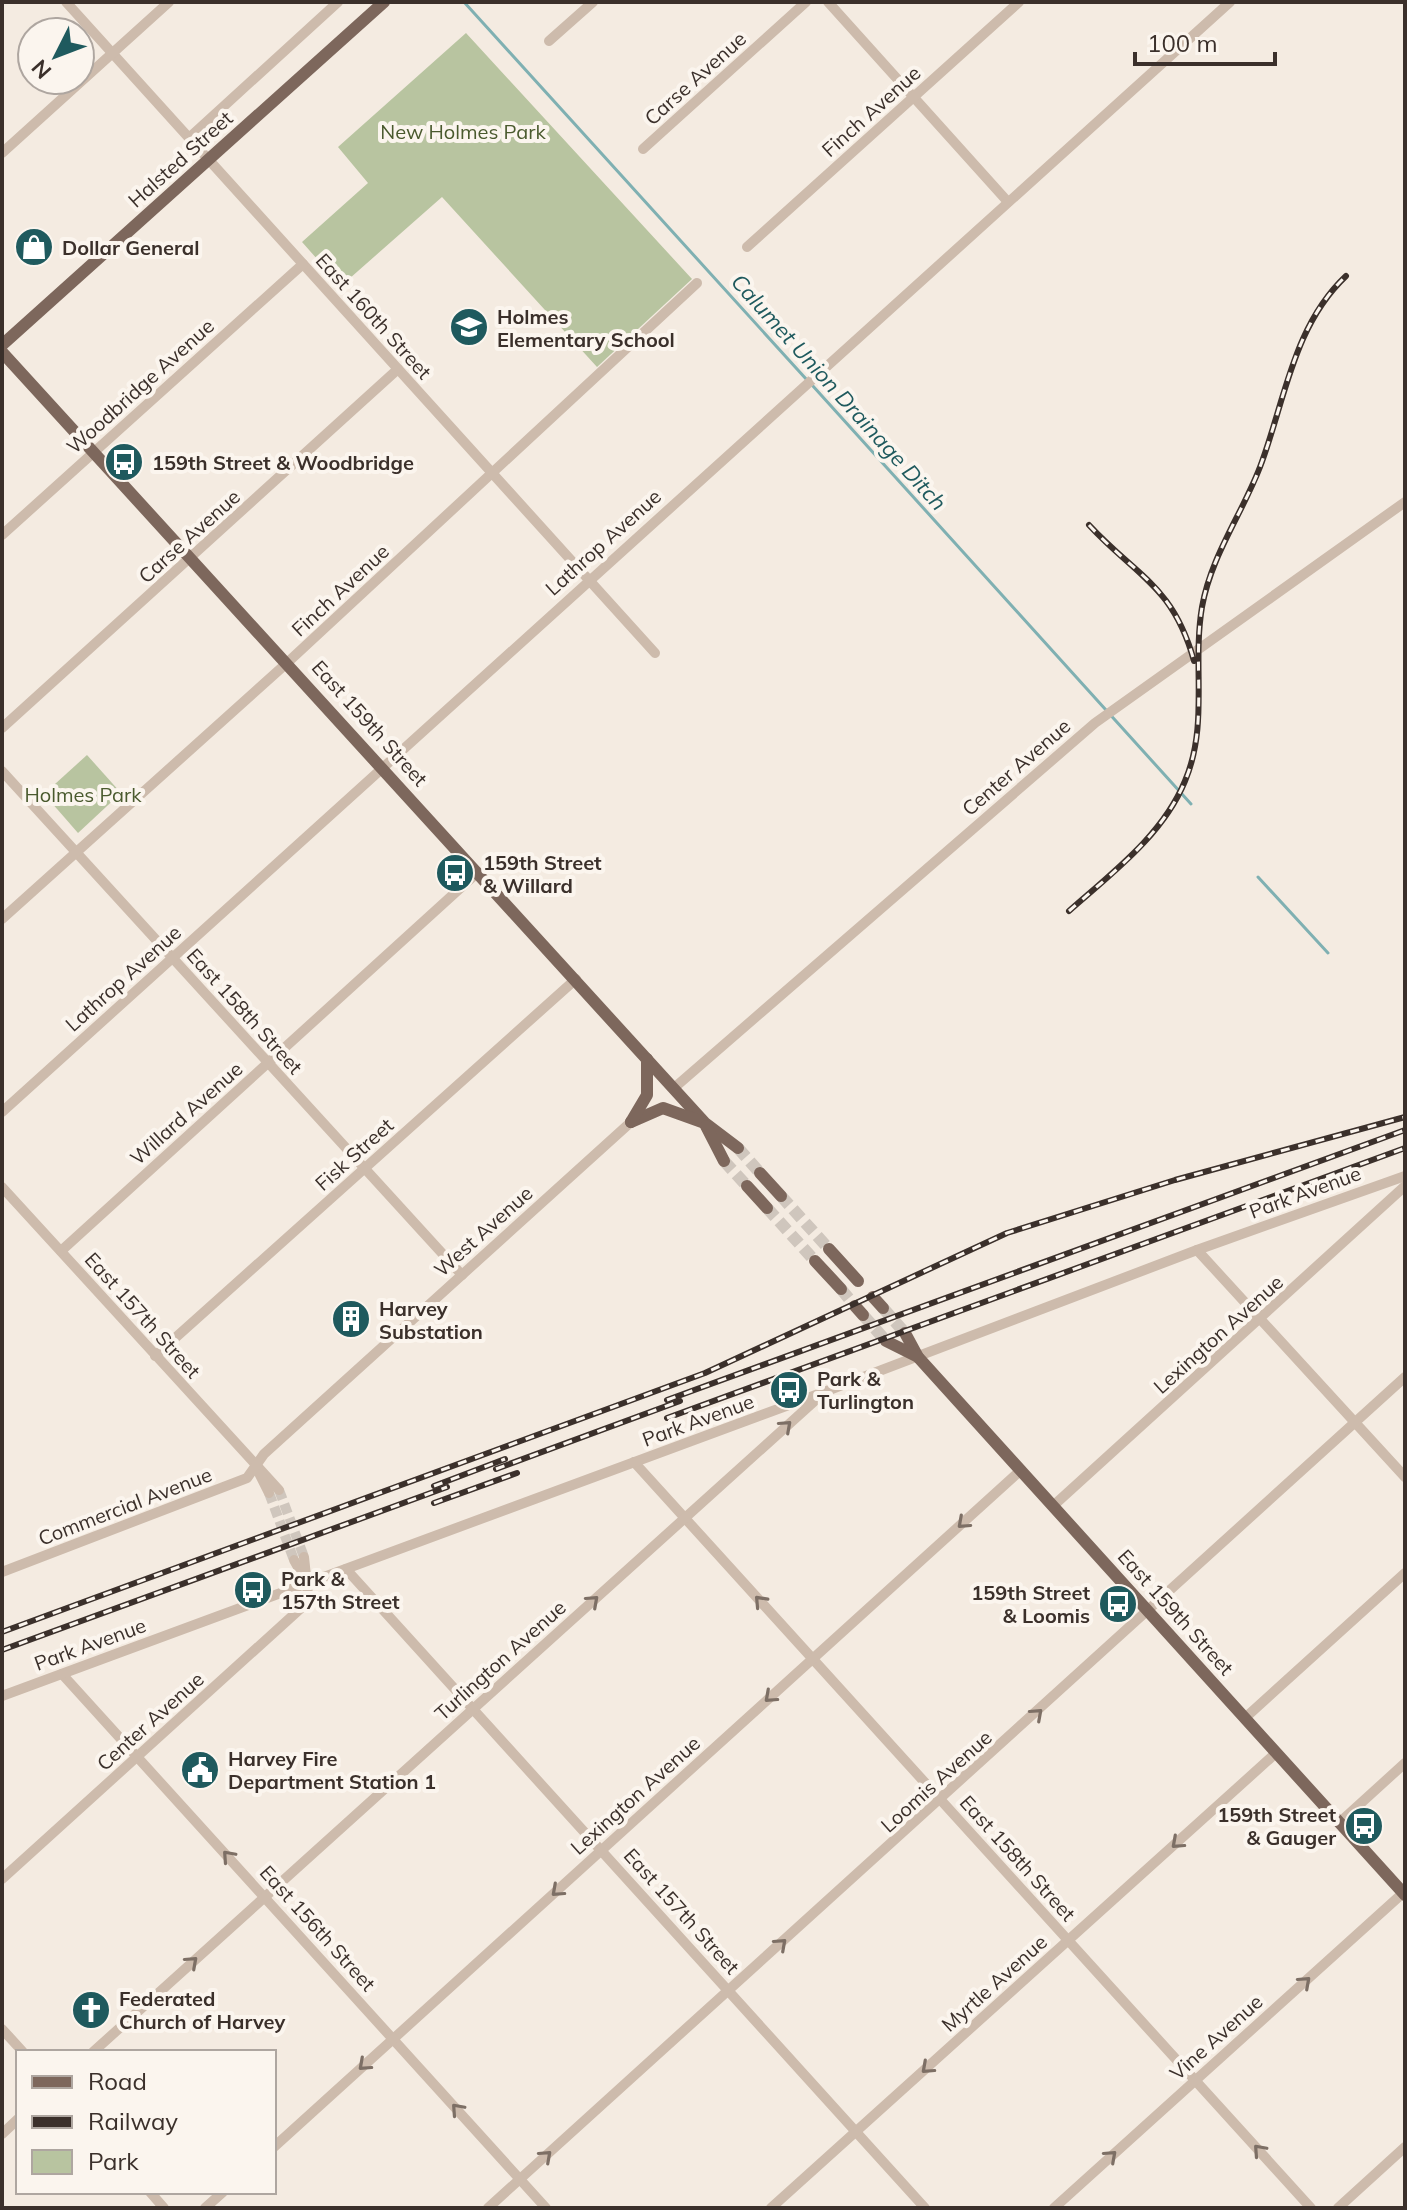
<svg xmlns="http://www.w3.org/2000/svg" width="1407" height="2210" viewBox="0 0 1407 2210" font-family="Mulish,sans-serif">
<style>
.green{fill:#b8c4a0}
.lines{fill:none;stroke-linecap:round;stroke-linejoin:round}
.stream{stroke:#7fb0b2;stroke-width:3}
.minor-tunnel{stroke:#cfc6bd;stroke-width:10;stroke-dasharray:10 5;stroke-linecap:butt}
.major-tunnel{stroke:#cfc6bd;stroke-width:12;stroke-dasharray:12 6;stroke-linecap:butt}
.minor{stroke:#cdbbac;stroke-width:10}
.major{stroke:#7d675c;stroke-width:12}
.rail-casing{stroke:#3b302b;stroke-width:6}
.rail{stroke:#fbf5ee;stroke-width:3;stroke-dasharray:9;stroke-linecap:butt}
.oneway{stroke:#7d6f65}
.labels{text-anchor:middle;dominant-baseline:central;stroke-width:8;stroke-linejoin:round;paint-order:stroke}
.street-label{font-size:20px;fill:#3b302b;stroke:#fbf5ee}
.park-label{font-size:20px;fill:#4a5a2e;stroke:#fbf5ee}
.poi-label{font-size:20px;font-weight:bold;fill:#3b302b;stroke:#fbf5ee;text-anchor:start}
.water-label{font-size:22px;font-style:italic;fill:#1f5a5e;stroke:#fbf5ee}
</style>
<rect width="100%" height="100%" fill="#f4ebe1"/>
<g class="green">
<polygon points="466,33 692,279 597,367 442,197 341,286 302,242 368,183 338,147"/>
<polygon points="87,755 121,793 78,833 44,794"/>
</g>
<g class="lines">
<g class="stream">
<polyline points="464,2 807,380"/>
<polyline points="812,385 1191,804"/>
<polyline points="1258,877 1328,953"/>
</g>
<g class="minor-tunnel">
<polyline points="279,1490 304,1557"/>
<polyline points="269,1493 294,1560"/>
</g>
<g class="major-tunnel">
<polyline points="738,1148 760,1173"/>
<polyline points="724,1161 747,1186"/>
<polyline points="781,1196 829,1249"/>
<polyline points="767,1208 815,1261"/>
<polyline points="841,1289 855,1306"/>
<polyline points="883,1308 905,1333"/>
<polyline points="863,1315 886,1341"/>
</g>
<g class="minor">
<polyline points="66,2 655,653"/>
<polyline points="828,2 1008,202"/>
<polyline points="549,41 593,2"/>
<polyline points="189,138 338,2"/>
<polyline points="643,149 806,2"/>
<polyline points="2,153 169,2"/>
<polyline points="747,247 1019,2"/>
<polyline points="2,535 303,264"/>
<polyline points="2,728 398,369"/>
<polyline points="2,771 462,1275"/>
<polyline points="2,919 288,662 697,283"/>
<polyline points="674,1088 1095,723 1405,502"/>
<polyline points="2,1112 1230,2"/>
<polyline points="2,1187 279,1490"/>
<polyline points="1197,1250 1405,1477"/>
<polyline points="61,1251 478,872"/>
<polyline points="155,1356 576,979"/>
<polyline points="634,1462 1311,2208"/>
<polyline points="257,1469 269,1493"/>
<polyline points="1053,1506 1405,1186"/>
<polyline points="294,1560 304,1578"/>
<polyline points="346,1569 925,2208"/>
<polyline points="2,1572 247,1478 264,1454 631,1122"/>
<polyline points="62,1674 546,2208"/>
<polyline points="2,1696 824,1392 1197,1250 1405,1176"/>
<polyline points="1245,1718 1405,1573"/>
<polyline points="1339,1823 1405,1763"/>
<polyline points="2,1879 300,1609 308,1595 304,1557"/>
<polyline points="2,2029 23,2052"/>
<polyline points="93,2052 819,1397"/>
<polyline points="2,2134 18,2119"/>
<polyline points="274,2147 1021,1470"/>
<polyline points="150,2192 164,2208"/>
<polyline points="205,2208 223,2192"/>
<polyline points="488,2208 1405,1377"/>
<polyline points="771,2208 1276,1753"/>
<polyline points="1054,2208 1403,1893"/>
<polyline points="1338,2208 1405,2147"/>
</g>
<g class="major">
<polyline points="2,345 384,2"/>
<polyline points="2,352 705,1123 738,1148"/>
<polyline points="631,1122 663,1108 702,1122"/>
<polyline points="631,1122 647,1095 647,1059"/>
<polyline points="706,1126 724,1161"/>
<polyline points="760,1173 781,1196"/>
<polyline points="747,1186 767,1208"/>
<polyline points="829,1249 858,1281"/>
<polyline points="815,1261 841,1289"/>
<polyline points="873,1297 883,1308"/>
<polyline points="855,1306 863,1315"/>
<polyline points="905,1333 918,1357 1405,1895"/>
<polyline points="886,1341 918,1357"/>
</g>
<defs>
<g id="rail">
<path d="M1089,525C1136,576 1173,585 1194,661"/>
<path d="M1069,911C1112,873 1163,835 1185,781C1209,724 1192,666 1202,607C1211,556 1242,514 1260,467C1285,401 1293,326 1346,276"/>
<polyline points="667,1400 1405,1130"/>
<polyline points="667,1418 1405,1148"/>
<polyline points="496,1469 680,1401"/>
<polyline points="434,1486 505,1459"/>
<polyline points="434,1503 517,1473"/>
<polyline points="2,1632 705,1373 1007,1233 1175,1180 1405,1117"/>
<polyline points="2,1650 447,1487"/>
</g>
</defs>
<use href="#rail" class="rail-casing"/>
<use href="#rail" class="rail"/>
</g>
<defs><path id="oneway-chevron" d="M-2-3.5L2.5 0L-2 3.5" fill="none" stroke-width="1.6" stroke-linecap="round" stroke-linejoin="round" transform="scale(2)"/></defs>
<g class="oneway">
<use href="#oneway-chevron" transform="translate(786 1426) rotate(-42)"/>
<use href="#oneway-chevron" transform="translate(963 1523) rotate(138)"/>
<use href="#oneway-chevron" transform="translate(593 1601) rotate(-42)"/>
<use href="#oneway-chevron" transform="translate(760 1601) rotate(-133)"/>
<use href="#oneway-chevron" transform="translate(770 1697) rotate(138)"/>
<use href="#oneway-chevron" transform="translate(1037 1714) rotate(-42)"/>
<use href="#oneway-chevron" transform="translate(1177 1843) rotate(138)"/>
<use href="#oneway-chevron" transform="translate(228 1856) rotate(-132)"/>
<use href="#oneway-chevron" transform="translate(557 1891) rotate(138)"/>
<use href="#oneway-chevron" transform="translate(781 1944) rotate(-42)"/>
<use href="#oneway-chevron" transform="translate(192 1962) rotate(-42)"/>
<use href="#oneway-chevron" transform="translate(1305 1982) rotate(-42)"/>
<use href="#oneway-chevron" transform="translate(364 2065) rotate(138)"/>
<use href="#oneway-chevron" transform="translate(927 2068) rotate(138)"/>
<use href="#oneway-chevron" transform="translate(457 2109) rotate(-132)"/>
<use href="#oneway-chevron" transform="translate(1259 2150) rotate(-132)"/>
<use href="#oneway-chevron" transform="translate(546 2156) rotate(-42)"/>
<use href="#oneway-chevron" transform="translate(1111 2156) rotate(-42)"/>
</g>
<defs>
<symbol id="shop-disc" viewBox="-11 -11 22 22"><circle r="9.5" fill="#1f5a5e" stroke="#fbf5ee"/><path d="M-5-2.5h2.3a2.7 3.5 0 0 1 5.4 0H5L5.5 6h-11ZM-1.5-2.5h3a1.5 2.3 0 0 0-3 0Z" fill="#fff"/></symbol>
<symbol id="school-disc" viewBox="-11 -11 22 22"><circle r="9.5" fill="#1f5a5e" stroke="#fbf5ee"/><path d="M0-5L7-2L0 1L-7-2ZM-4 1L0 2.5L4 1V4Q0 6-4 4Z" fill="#fff"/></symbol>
<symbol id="bus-disc" viewBox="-11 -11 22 22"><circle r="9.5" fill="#1f5a5e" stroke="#fbf5ee"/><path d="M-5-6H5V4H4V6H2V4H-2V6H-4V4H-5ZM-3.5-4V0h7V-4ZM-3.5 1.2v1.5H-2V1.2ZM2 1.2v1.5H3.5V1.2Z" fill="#fff"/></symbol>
<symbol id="building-disc" viewBox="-11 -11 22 22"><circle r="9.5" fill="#1f5a5e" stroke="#fbf5ee"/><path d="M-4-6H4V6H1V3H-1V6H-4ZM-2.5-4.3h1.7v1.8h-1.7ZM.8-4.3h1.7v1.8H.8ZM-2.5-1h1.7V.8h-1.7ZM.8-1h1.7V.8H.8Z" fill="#fff"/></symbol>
<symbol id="civic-disc" viewBox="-11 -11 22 22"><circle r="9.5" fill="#1f5a5e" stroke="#fbf5ee"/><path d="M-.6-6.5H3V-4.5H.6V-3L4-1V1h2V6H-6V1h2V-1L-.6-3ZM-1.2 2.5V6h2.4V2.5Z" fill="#fff"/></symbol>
<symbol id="church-disc" viewBox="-11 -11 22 22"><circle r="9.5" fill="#1f5a5e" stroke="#fbf5ee"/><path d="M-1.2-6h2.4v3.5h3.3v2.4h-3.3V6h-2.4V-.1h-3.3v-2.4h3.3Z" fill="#fff"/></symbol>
</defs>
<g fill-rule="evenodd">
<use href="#shop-disc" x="12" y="225" width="44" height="44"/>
<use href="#school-disc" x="447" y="305" width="44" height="44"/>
<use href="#bus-disc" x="102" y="440" width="44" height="44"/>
<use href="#bus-disc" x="433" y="851" width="44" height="44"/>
<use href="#building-disc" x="329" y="1297" width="44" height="44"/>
<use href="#bus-disc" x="767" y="1368" width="44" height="44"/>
<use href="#bus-disc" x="231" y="1568" width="44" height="44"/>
<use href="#bus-disc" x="1096" y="1582" width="44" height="44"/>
<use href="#civic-disc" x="178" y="1748" width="44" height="44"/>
<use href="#bus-disc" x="1342" y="1804" width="44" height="44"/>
<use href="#church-disc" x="69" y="1988" width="44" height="44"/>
</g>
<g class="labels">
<g class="street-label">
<text transform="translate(695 78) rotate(-42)">Carse Avenue</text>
<text transform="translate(871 111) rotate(-42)">Finch Avenue</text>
<text transform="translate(180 159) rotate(-42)">Halsted Street</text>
<text transform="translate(374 316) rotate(48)">East 160th Street</text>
<text transform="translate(140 386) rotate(-42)">Woodbridge Avenue</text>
<text transform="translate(189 536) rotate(-42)">Carse Avenue</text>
<text transform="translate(603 542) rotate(-42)">Lathrop Avenue</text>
<text transform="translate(340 590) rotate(-43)">Finch Avenue</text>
<text transform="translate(370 723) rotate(48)">East 159th Street</text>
<text transform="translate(1016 767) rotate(-41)">Center Avenue</text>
<text transform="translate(123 978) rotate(-42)">Lathrop Avenue</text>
<text transform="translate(245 1011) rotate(48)">East 158th Street</text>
<text transform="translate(186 1113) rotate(-42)">Willard Avenue</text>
<text transform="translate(354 1154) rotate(-42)">Fisk Street</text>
<text transform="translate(1305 1192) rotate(-20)">Park Avenue</text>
<text transform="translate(483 1231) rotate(-42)">West Avenue</text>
<text transform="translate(143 1315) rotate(48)">East 157th Street</text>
<text transform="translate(1218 1334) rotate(-42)">Lexington Avenue</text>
<text transform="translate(698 1420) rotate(-20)">Park Avenue</text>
<text transform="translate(125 1506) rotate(-21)">Commercial Avenue</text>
<text transform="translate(1176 1612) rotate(48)">East 159th Street</text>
<text transform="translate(90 1644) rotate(-20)">Park Avenue</text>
<text transform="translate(500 1660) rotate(-42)">Turlington Avenue</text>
<text transform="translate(150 1721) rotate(-42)">Center Avenue</text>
<text transform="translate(936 1781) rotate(-42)">Loomis Avenue</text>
<text transform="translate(635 1795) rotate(-42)">Lexington Avenue</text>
<text transform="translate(1018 1858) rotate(48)">East 158th Street</text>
<text transform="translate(682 1911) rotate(48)">East 157th Street</text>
<text transform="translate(318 1928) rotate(48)">East 156th Street</text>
<text transform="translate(994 1983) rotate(-42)">Myrtle Avenue</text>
<text transform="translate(1216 2037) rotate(-42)">Vine Avenue</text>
</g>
<g class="park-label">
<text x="463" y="131">New Holmes Park</text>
<text x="83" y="794">Holmes Park</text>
</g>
<g class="poi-label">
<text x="62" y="247">Dollar General</text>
<text x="497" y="316">Holmes<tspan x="497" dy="23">Elementary School</tspan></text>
<text x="152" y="462">159th Street &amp; Woodbridge</text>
<text x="483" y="862">159th Street<tspan x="483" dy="23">&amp; Willard</tspan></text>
<text x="379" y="1308">Harvey<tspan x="379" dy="23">Substation</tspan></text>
<text x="817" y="1378">Park &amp;<tspan x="817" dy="23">Turlington</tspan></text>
<text x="281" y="1578">Park &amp;<tspan x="281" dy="23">157th Street</tspan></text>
<text x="1090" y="1592" text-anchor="end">159th Street<tspan x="1090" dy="23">&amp; Loomis</tspan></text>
<text x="228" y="1758">Harvey Fire<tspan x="228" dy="23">Department Station 1</tspan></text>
<text x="1336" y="1814" text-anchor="end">159th Street<tspan x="1336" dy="23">&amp; Gauger</tspan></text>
<text x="119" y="1998">Federated<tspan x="119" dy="23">Church of Harvey</tspan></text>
</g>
<g class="water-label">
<text transform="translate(839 392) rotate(48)">Calumet Union Drainage Ditch</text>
</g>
</g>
<rect width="1407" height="2210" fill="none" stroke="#3b302b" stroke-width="8"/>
<rect x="16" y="2050" width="260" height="144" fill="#fbf5ee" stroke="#aea6a0" stroke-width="2"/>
<rect x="32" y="2076" width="40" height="12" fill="#7d675c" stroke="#aea6a0" stroke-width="2"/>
<text x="88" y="2090" font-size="24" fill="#3b302b">Road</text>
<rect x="32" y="2116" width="40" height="12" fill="#3b302b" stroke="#aea6a0" stroke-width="2"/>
<text x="88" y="2130" font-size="24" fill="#3b302b">Railway</text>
<rect x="32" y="2150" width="40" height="24" fill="#b8c4a0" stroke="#aea6a0" stroke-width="2"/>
<text x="88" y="2170" font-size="24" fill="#3b302b">Park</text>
<g transform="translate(56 56) rotate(228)"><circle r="38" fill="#fbf5ee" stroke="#aea6a0" stroke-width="2"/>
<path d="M0-6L14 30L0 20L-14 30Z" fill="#1f5a5e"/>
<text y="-12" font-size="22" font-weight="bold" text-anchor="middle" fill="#3b302b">N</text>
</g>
<path d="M1135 52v12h140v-12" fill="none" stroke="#3b302b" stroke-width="4"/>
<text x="1147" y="52" font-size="24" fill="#3b302b" stroke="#fbf5ee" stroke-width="6" paint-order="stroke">100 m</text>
</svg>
